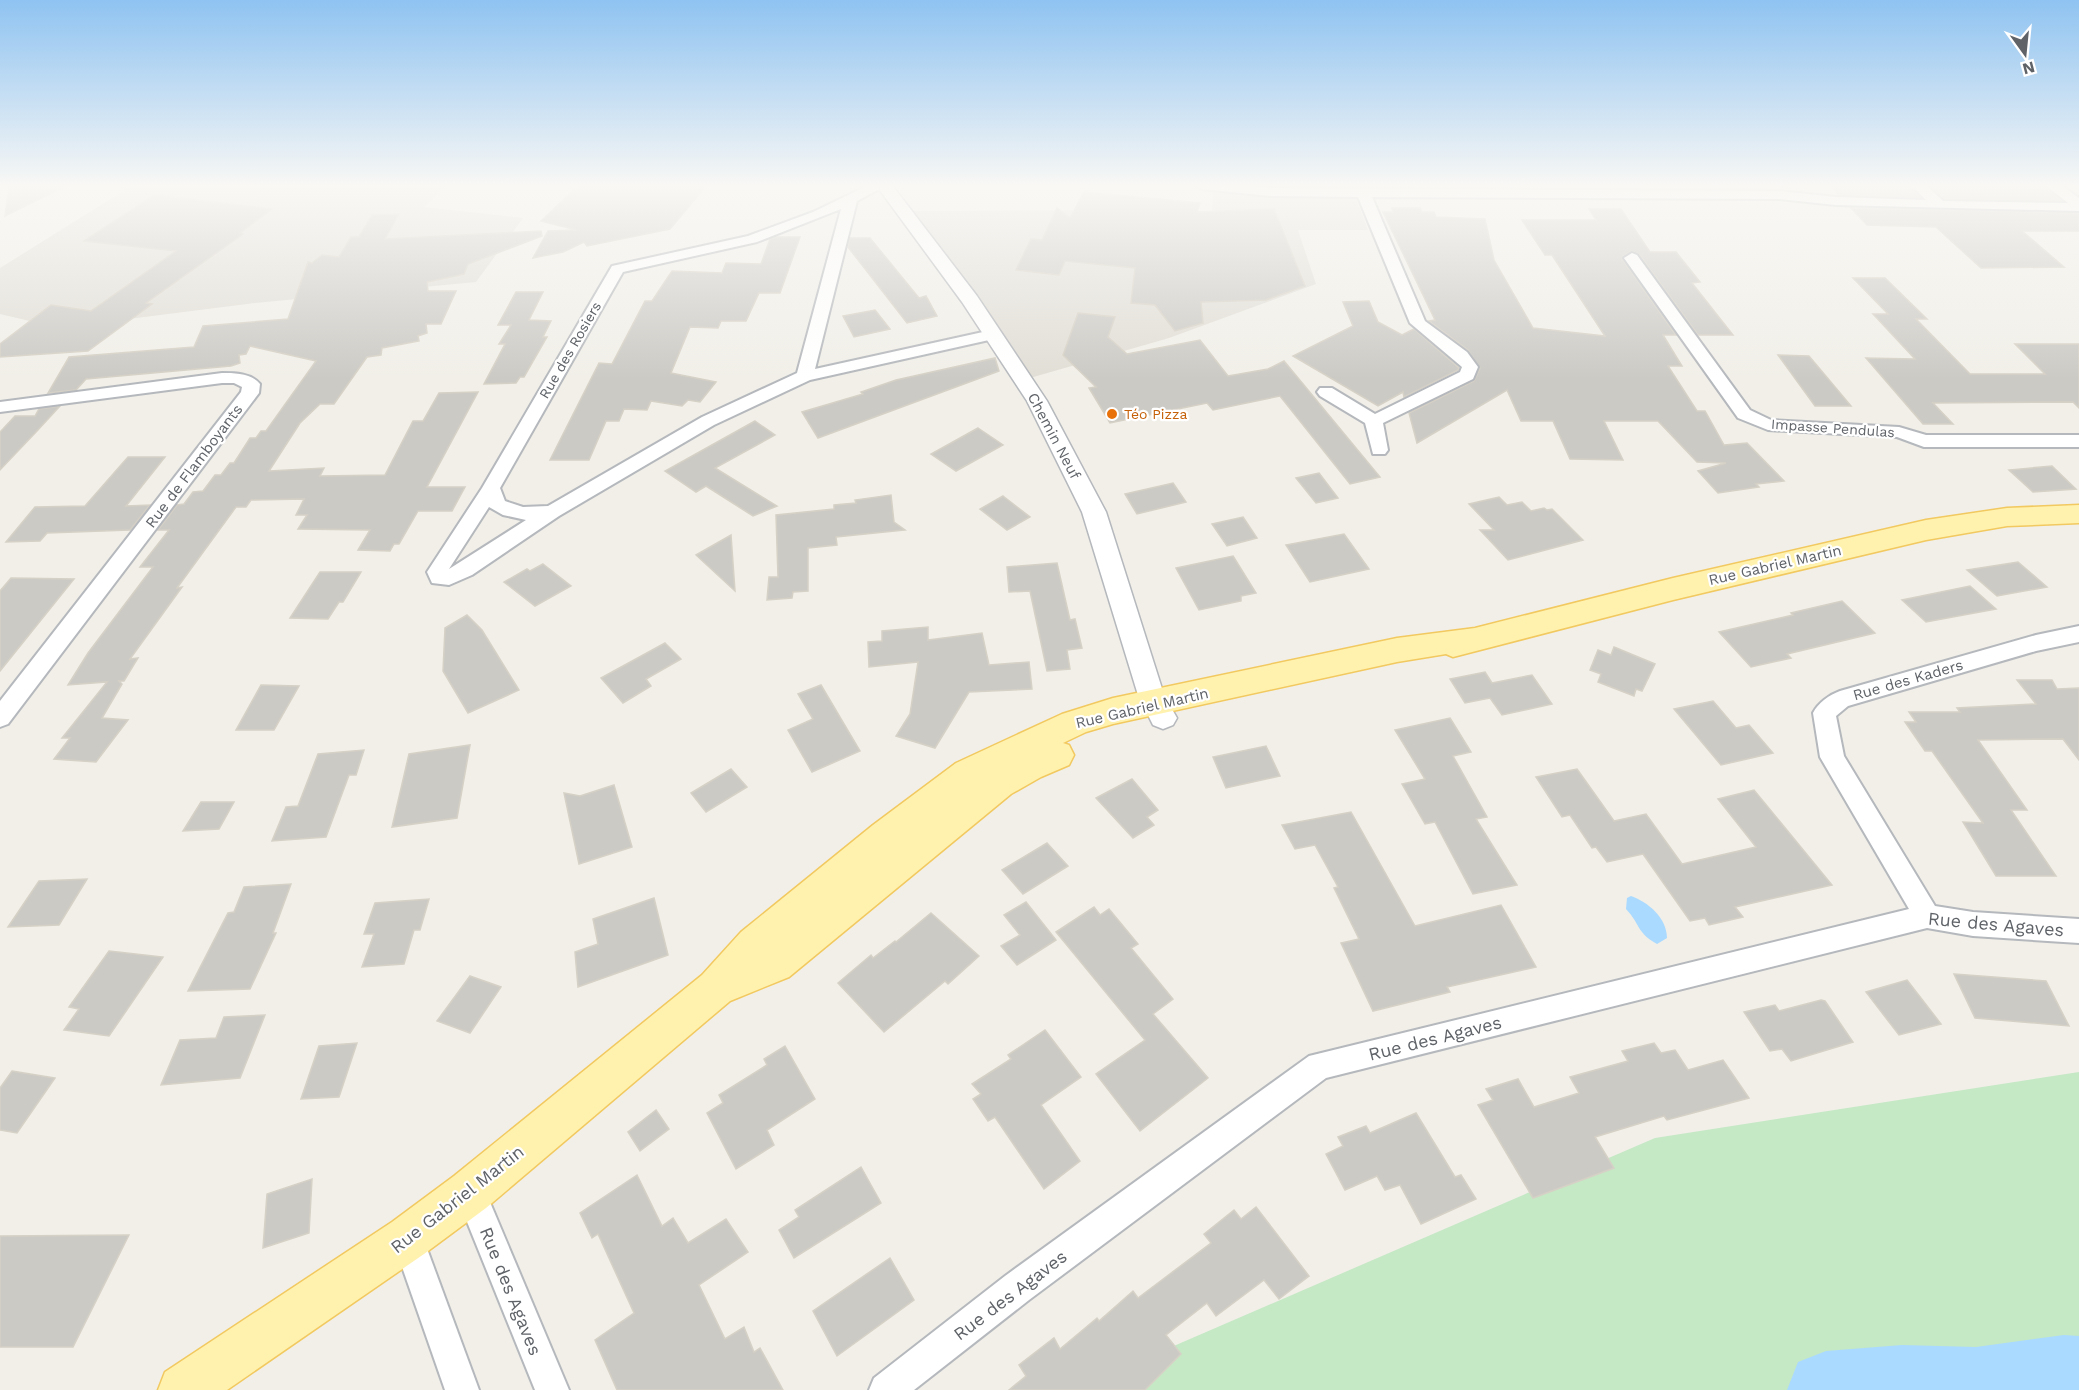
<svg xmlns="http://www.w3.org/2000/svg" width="2079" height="1390" viewBox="0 0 2079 1390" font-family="'Work Sans',sans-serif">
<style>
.education{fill:#e1ded6}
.green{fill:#c5e8c5}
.water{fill:#aadaff}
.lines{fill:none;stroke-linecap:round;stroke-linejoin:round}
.river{fill:#aadaff;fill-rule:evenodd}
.building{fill:#cccac5;stroke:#d6d1c6;stroke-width:1.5}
.minor-casing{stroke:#b5b8bc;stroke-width:4}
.tertiary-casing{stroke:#b5b8bc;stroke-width:3}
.primary-casing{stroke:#f2c960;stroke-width:3}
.minor{fill:#fff;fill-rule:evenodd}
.tertiary{fill:#fff;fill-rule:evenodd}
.primary{fill:#fff2af;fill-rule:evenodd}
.food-dot{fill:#e8710a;stroke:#fff;stroke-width:2}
.labels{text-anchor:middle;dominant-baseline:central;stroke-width:4.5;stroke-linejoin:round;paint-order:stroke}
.far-street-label{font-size:14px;fill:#5f6368;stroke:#fff}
.far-food-label{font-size:14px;fill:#c56008;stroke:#fff;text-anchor:start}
.street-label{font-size:15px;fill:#5f6368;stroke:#fff}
.near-street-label{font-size:18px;fill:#5f6368;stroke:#fff}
</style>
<rect width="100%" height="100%" fill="#f1efe8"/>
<g class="education">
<polygon points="133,185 447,185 424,207 523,218 476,282 255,303 65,327 55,327 0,314 0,268"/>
<polygon points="1214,186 1354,193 1368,230 1298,230 1316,284 1169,338 1023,380 903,211 1103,210 1211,222"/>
</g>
<polygon class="green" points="2079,1072 2079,1390 1072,1390 1655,1138"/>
<path class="water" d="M1631,896C1648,902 1667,918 1667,938L1657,944C1636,932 1641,925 1626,909L1627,898Z"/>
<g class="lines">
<polygon class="river" points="2064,1335 2079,1336 2079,1390 1787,1390 1798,1362 1826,1351 1902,1345 1976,1347"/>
</g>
<g class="building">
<polygon points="9,185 68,185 5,216"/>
<polygon points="579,185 707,185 670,229 587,246 584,242 563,252 533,258 548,231 577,230 541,221"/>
<polygon points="1830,185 1909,185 1920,198 1839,195"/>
<polygon points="1929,185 2043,186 2061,201 1944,199"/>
<polygon points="1084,192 1200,203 1197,212 1274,209 1305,286 1266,300 1201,302 1203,323 1175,331 1155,305 1131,303 1135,268 1065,261 1059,275 1016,270 1031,239 1042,240 1057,208 1070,218"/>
<polygon points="154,195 272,209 240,233 243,234 146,303 152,304 88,351 0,357 0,344 51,305 91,311 176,251 84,241"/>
<polygon points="1392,208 1420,208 1422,212 1434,212 1436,217 1485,219 1494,260 1533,328 1605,336 1552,255 1545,255 1522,220 1596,220 1589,209 1621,209 1650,252 1676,252 1700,282 1692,283 1733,335 1698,335 1639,254 1631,251 1623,256 1622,259 1676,335 1663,335 1682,366 1668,366 1697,411 1705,411 1724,445 1747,443 1784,481 1756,484 1759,487 1718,493 1698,471 1726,463 1697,462 1658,421 1604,421 1623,460 1570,459 1553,421 1521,421 1507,390 1417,443 1409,413 1474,381 1480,368 1468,350 1429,321 1435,320 1383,212 1393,212"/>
<polygon points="1851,208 2079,213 2079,231 2022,231 2064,267 1981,268 1936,227 1867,225"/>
<polygon points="399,214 385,239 541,231 542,236 468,264 464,274 427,282 428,291 456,291 441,324 426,324 427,333 418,336 419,341 382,348 381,355 367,357 334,404 320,404 300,423 269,471 324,468 320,476 385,475 413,421 423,421 439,393 478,392 427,487 465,487 452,511 418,511 399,544 394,544 390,551 358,550 370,530 298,529 307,515 296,515 304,499 251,500 246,507 236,507 177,588 182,587 130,659 138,658 124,681 119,681 122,684 102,718 128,720 96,762 54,759 70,738 62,738 107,682 68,685 88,653 153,567 140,567 169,530 158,530 177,505 184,504 193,492 203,491 215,475 221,475 230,463 234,463 250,438 256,438 261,431 266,431 316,361 250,346 246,354 239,355 240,363 231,366 86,379 76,390 48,393 69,357 194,347 203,326 288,319 308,262 312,263 322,255 339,257 351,237 359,237 372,215"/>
<polygon points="775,237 800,237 780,293 759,293 746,321 721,321 718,328 690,327 671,373 716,382 700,402 688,400 682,406 651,401 647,410 624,409 619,421 606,421 589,460 550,460 599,363 612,364 645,301 652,301 672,271 722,273 726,263 761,264 770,239"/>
<polygon points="850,238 870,238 919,298 926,296 937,316 907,323 848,247"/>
<polygon points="1853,278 1885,278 1927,319 1916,319 1970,374 2045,374 2015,344 2079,344 2079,408 2073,402 1933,403 1953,424 1923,424 1866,358 1915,359 1873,314 1888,314"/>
<polygon points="516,292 543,292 529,320 551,321 543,337 547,337 524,377 520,377 516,383 484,384 505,344 499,344 511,325 498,325"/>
<polygon points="1369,301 1378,322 1402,335 1414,329 1459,368 1458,370 1404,397 1403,392 1378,406 1293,356 1353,326 1343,302"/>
<polygon points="875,310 890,329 854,337 843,316"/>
<polygon points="1078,313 1115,317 1108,337 1127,354 1200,340 1228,376 1268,369 1284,361 1380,477 1350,484 1280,396 1213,410 1207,403 1110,423 1089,388 1096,387 1063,355"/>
<polygon points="1778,355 1809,356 1851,406 1815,406"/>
<polygon points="995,358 999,371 818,438 802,412 863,394 861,392 896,380"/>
<polygon points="60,406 37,431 0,470 0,432 15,416 35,416 39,409"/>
<polygon points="755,421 775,435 715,468 777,506 753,516 706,486 696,492 665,471"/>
<polygon points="978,428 1003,445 956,471 931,454"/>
<polygon points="128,457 165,457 126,506 150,505 130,530 47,533 40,541 6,542 35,507 85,506"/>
<polygon points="2052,466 2076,489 2033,492 2009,470"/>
<polygon points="1319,473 1338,498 1316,503 1296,478"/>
<polygon points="1173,483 1186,502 1137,514 1125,494"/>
<polygon points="891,495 894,522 905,530 836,537 837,545 808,548 808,591 793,592 792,598 767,600 769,577 778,577 776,515 834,509 834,505 856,503 855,500"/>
<polygon points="1003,496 1030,517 1007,530 980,509"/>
<polygon points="1499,497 1507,505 1522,502 1531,511 1544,508 1547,510 1552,509 1583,540 1508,560 1480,530 1494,530 1469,504"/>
<polygon points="1243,517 1257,538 1227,546 1212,524"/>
<polygon points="1344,534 1369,569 1310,582 1286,545"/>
<polygon points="731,535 735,591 696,555"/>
<polygon points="1233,556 1256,593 1241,596 1241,601 1199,610 1176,568"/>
<polygon points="2018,562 2047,587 1997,596 1967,570"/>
<polygon points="1057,563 1070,620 1075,619 1082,648 1067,650 1070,669 1047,671 1030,591 1009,592 1007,567"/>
<polygon points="543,564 571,586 535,606 504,582 527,569 530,571"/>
<polygon points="320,572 361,572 343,602 339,602 328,619 290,618"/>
<polygon points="11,578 74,579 0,671 0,591"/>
<polygon points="1970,586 1996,609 1926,622 1902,600"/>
<polygon points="1842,601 1875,633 1787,654 1791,658 1751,667 1719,632 1793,615 1791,613"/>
<polygon points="467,615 482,630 519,690 468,713 443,671 445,628"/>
<polygon points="928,627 928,640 982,633 989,665 1029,662 1032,689 969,692 935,748 896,736 910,714 918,662 869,667 868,642 882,641 882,631"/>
<polygon points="665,643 681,659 646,679 651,686 623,703 601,678"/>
<polygon points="1614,647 1655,664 1642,691 1636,689 1634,696 1598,682 1601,674 1590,670 1598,650 1611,655"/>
<polygon points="1485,672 1492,683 1532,675 1552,704 1502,715 1490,698 1465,703 1450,679"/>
<polygon points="2017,680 2052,680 2057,689 2079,688 2079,760 2063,739 1978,740 2027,810 2011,810 2056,876 1996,876 1963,822 1983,823 1932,751 1925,751 1905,722 1916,722 1909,712 1960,712 1957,708 2036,704"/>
<polygon points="261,685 299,686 274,730 236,730"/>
<polygon points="821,685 860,751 812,772 788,730 813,719 798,694"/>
<polygon points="1713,701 1736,728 1749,725 1773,753 1721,765 1674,709"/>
<polygon points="1450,718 1471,752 1453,756 1487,817 1476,819 1517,885 1473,894 1435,822 1425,824 1402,784 1425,779 1395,730"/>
<polygon points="470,745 457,818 392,827 409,754"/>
<polygon points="1266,746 1280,776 1226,788 1213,757"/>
<polygon points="364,750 356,775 349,775 326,837 272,841 286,807 298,806 318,754"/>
<polygon points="731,769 747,787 706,812 691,793"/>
<polygon points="1577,769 1614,821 1646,814 1682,864 1756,847 1718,799 1754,790 1832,885 1735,907 1743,917 1709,925 1705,918 1690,921 1643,854 1607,862 1596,847 1592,848 1570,815 1562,817 1536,777"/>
<polygon points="1132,779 1158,810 1147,817 1154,825 1133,838 1096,798"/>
<polygon points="614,785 632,847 579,864 564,793 580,796"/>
<polygon points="201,802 234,802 219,829 183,831"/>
<polygon points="1351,812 1415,926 1501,905 1536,967 1447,987 1450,992 1373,1011 1341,943 1359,939 1334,888 1338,887 1315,845 1295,849 1282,825"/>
<polygon points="1047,843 1068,866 1023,894 1002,870"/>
<polygon points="87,879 59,925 8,927 39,881"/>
<polygon points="291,884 273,933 276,933 250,989 188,991 228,913 234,912 244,887"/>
<polygon points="654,898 668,955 578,987 575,952 598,944 593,919"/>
<polygon points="429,899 420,930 414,930 404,964 362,967 374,934 364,934 375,903"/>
<polygon points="1026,902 1056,940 1017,965 1001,946 1020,935 1004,915"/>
<polygon points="1094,907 1100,915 1109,909 1138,944 1131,948 1173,999 1153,1014 1208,1078 1140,1131 1096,1074 1145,1040 1056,932"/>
<polygon points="931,913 979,956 948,984 945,981 884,1032 838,983 871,955 873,958 895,941 896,942"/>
<polygon points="109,951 163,957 109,1036 64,1030 79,1009 69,1007"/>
<polygon points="1954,974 2046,981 2069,1026 1975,1018"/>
<polygon points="470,976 501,987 470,1033 437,1021"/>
<polygon points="1907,980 1941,1024 1899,1035 1866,992"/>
<polygon points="1821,1000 1825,1001 1853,1042 1791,1061 1782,1049 1770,1051 1744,1012 1775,1005 1779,1011"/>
<polygon points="265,1015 240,1078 161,1085 180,1040 216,1038 224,1017"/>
<polygon points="1045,1030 1081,1077 1041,1105 1080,1161 1044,1189 995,1117 988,1121 973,1099 981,1094 972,1084 1011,1059 1008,1055"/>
<polygon points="357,1043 339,1097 301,1099 319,1046"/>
<polygon points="1654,1043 1661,1053 1675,1050 1688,1070 1723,1060 1749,1098 1667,1120 1664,1116 1595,1137 1614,1168 1533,1198 1478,1105 1493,1100 1486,1089 1518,1079 1534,1107 1579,1093 1570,1077 1628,1061 1622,1051"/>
<polygon points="785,1046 815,1099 767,1130 774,1145 736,1169 707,1113 723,1103 719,1095 767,1065 764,1059"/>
<polygon points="12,1071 55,1078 17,1133 0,1130 0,1088"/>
<polygon points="656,1110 669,1129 640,1151 628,1132"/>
<polygon points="1416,1113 1455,1177 1461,1175 1476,1199 1421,1224 1400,1185 1385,1190 1377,1176 1345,1190 1326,1154 1343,1146 1338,1137 1366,1126 1370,1133"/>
<polygon points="861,1167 881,1203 794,1258 779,1230 799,1217 795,1210"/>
<polygon points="637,1175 662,1226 673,1218 688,1243 726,1219 748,1252 699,1285 725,1339 744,1327 754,1352 760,1348 783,1390 617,1390 595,1340 634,1313 598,1234 592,1238 580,1213"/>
<polygon points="312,1179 309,1233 263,1248 267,1194"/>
<polygon points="1256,1207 1309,1276 1279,1299 1264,1280 1216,1316 1207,1303 1166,1335 1181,1354 1145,1390 1009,1390 1026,1376 1019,1365 1054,1338 1060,1349 1097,1318 1099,1321 1133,1291 1138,1298 1211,1243 1204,1234 1234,1210 1241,1219"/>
<polygon points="129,1235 73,1347 0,1347 0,1236"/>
<polygon points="890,1258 914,1300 837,1356 813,1311"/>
</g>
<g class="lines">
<defs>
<g id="minor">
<path d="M869,185H887L857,201L815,369L992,330L1000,335L998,338L810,380L714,425L559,516L472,575L449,585L432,583L427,572L482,488L612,266L748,236L813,212ZM841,209L797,373L702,417L548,506L523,507L505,501L500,488L623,272L757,242ZM489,507L503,515L526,520L449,569Z"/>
<polygon points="1195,185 1241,185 1270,188 1779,191 1836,197 1926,200 1911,185 1926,185 1943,201 2068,203 2045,185 2061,185 2079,198 2079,211 1836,205 1779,199 1372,197 1425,321 1467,352 1478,367 1473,379 1383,423 1388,450 1385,454 1373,454 1365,423 1320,396 1317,392 1320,388 1332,388 1375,414 1460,372 1462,367 1410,323 1358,197 1270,196 1202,189"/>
<polygon points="1632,253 1637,255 1750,410 1771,420 1899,427 1926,435 2079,435 2079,447 1924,447 1897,437 1768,430 1738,418 1624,258"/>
<path d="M222,373C235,373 251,373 260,384L259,393L8,724L0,727V701L241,392L242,387L234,383H222L0,412V402Z"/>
<path d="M2079,626V642L2036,651L1848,706L1836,716L1844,756L1935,906L1973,912L2079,919V943L1973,936L1927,928L1326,1078L1029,1300L914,1390H869L874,1378L1005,1276L1309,1056L1909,909L1820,757L1813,713C1818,703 1829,695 1840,691L2036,635Z"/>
<polygon points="470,1177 481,1181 569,1390 535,1390 455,1192 459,1181"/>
<polygon points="408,1222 419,1227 479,1390 445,1390 392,1238 397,1227"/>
</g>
<polygon id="tertiary" points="876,185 892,185 977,296 1047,401 1106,512 1164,695 1177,718 1173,725 1163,729 1153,725 1138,695 1082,512 1027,401 962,302"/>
<polygon id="primary" points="2079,505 2079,523 2007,526 1926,540 1673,600 1453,657 1446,654 1397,662 1113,724 1086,732 1063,743 1069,745 1074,755 1069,765 1041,777 1011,794 789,977 730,1001 486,1208 424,1254 227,1390 158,1390 165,1372 392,1222 454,1176 702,975 741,932 873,825 956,763 1062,714 1113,698 1397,638 1475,628 1673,578 1926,520 2007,508"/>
</defs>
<use href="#minor" class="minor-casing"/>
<use href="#tertiary" class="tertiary-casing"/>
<use href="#primary" class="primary-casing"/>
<use href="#minor" class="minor"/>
<use href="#tertiary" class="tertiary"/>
<use href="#primary" class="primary"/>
</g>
<linearGradient id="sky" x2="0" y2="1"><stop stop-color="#8fc3f1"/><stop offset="0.49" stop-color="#f9f8f5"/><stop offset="1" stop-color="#f9f8f5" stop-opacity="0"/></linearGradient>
<rect width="2079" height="379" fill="url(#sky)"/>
<circle class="food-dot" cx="1112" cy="414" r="6"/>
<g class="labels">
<g class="far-street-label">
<text transform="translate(570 350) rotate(-60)">Rue des Rosiers</text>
<text transform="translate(1833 428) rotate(4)">Impasse Pendulas</text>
</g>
<g class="far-food-label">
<text x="1124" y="414">Téo Pizza</text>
</g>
<g class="street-label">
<text transform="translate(1054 436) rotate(62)">Chemin Neuf</text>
<text transform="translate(194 466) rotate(-53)">Rue de Flamboyants</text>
<text transform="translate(1775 565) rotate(-13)">Rue Gabriel Martin</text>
<text transform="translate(1908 680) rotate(-16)">Rue des Kaders</text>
<text transform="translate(1142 708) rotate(-13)">Rue Gabriel Martin</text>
</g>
<g class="near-street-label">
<text transform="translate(1996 924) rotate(5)">Rue des Agaves</text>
<text transform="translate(1435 1038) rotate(-14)">Rue des Agaves</text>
<text transform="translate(457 1199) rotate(-38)">Rue Gabriel Martin</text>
<text transform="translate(511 1291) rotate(68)">Rue des Agaves</text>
<text transform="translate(1010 1295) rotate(-37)">Rue des Agaves</text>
</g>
</g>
<g transform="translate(2025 54) rotate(165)" stroke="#ffffff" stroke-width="4.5" paint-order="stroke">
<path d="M0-4.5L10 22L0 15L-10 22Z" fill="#5f6368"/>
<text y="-9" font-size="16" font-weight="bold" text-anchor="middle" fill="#5f6368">N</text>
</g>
</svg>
